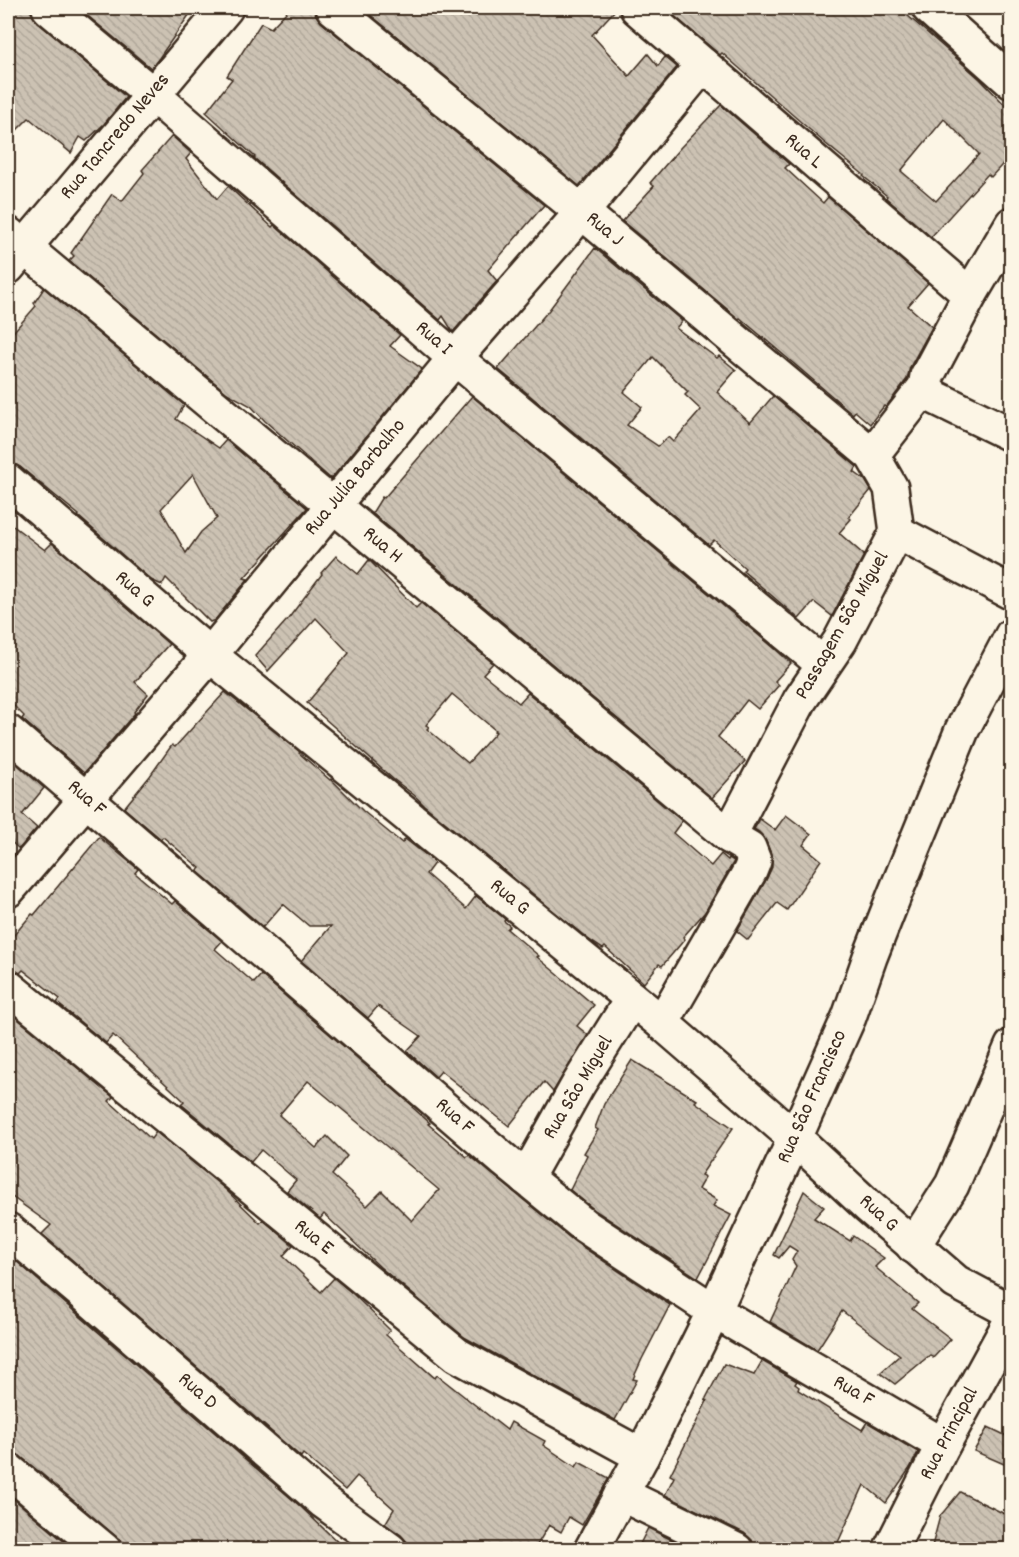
<svg xmlns="http://www.w3.org/2000/svg" width="1019" height="1557" viewBox="0 0 1019 1557" font-family="Dekko,sans-serif">
<style>
.building{fill:url(#building-back-hatch);stroke:#3b2a1e;stroke-width:1.5;fill-rule:evenodd}
.lines{fill:none;stroke-linecap:round;stroke-linejoin:round}
.minor-casing{stroke:#3b2a1e;stroke-width:38}
.minor{stroke:#fcf5e5;stroke-width:33}
.labels{text-anchor:middle;dominant-baseline:central;stroke-width:4.5;stroke-linejoin:round;paint-order:stroke}
.street-label{font-size:21px;fill:#3b2a1e;stroke:#fcf5e5}
</style>
<defs>
<pattern id="building-back-hatch" width="6" height="6" patternUnits="userSpaceOnUse" patternTransform="scale(1.5)"><rect width="6" height="6" fill="#ccc2b3"/><path d="M-1 5l2 2M0 0l6 6M5-1l2 2" fill="none" stroke="#b0a79a"/></pattern>
</defs>
<rect width="100%" height="100%" fill="#fcf5e5"/>
<filter id="ink" filterUnits="userSpaceOnUse"><feTurbulence type="fractalNoise" baseFrequency=".0167" numOctaves="2"/><feDisplacementMap in="SourceGraphic" scale="12" xChannelSelector="R" yChannelSelector="G"/><feConvolveMatrix kernelMatrix="1 2 1 2 8 2 1 2 1" color-interpolation-filters="sRGB"/></filter>
<g filter="url(#ink)">
<g class="building">
<polygon points="8,8 29,8 37,22 126,97 104,124 86,141 80,137 71,153 29,118 8,139"/>
<polygon points="87,8 194,8 159,58 151,68 83,12"/>
<polygon points="290,8 315,8 316,15 321,22 544,205 488,270 497,281 453,332 443,316 440,320 254,158 255,157 206,112 232,79 227,76 261,23 271,28"/>
<polygon points="362,8 617,8 592,35 629,76 648,54 658,66 665,57 677,67 579,186"/>
<path d="M665,8H899L980,79L1011,111V155L991,177L988,174L931,237L886,198L887,196L863,176L864,175L826,144L722,53L720,55ZM944,119L979,154L936,201L901,171Z"/>
<polygon points="721,105 789,164 785,168 823,203 828,197 928,283 908,306 932,327 910,367 907,379 886,407 884,406 870,424 855,411 853,414 740,318 739,319 622,221 654,186 650,183 680,148"/>
<polygon points="172,136 191,153 186,159 217,199 228,186 272,227 274,225 400,335 390,346 422,369 331,479 265,421 251,406 227,393 69,261 74,256 71,253 112,194 122,201 144,173 142,170"/>
<path d="M595,248L682,321L676,328L717,358L719,356L736,370L717,392L750,423L773,396L857,467L854,472L865,480L871,490L849,517L851,519L839,533L864,555L832,616L814,602L799,619L743,571L745,568L714,540L709,545L498,369L549,310ZM653,357L688,392L685,395L701,410L673,442L668,437L658,446L627,425L642,407L624,392Z"/>
<path d="M44,288L184,405L176,419L219,448L226,440L307,508L244,578L248,579L215,620L210,622L166,578L162,585L151,580L78,516L79,515L20,467L12,463H8V338L36,306L34,303ZM193,474L217,518L201,532L186,553L161,509Z"/>
<polygon points="472,396 774,648 791,663 775,681 779,685 758,709 747,700 718,737 745,761 712,798 372,513 382,497 384,498"/>
<polygon points="8,522 45,550 52,543 169,644 135,682 148,694 134,712 135,713 84,773 22,719 24,716 8,700"/>
<path d="M336,556L358,574L369,560L416,608L421,603L493,663L483,674L519,703L528,693L682,821L673,833L711,866L721,854L728,860L729,858L734,861L705,912L683,937L685,939L662,966L659,964L644,983L605,947L603,949L588,939L424,805L414,795L393,779L307,703L349,653L316,618L268,671L255,656L288,619L322,574L321,573ZM452,694L495,730L494,731L496,732L468,763L427,729L429,727L426,725Z"/>
<polygon points="225,692 300,752 299,753 330,780 331,779 363,811 380,825 402,843 405,839 435,862 426,874 466,909 476,896 505,919 504,921 510,926 507,929 539,956 537,957 594,1005 577,1026 588,1035 553,1092 544,1082 509,1126 441,1071 436,1077 407,1051 421,1036 378,1006 368,1018 301,961 331,926 309,926 283,904 263,927 197,871 200,868 163,837 161,839 124,808 150,776 172,745 175,747"/>
<polygon points="8,756 44,788 22,815 37,828 19,849 8,839"/>
<polygon points="786,815 811,834 803,845 821,860 787,910 777,903 748,940 737,931 766,880 772,867 771,854 766,841 759,832 754,829 760,819 775,830"/>
<path d="M99,837L138,869L135,873L172,904L175,901L222,941L215,949L254,983L261,975L413,1106L412,1107L430,1123L428,1124L467,1157L469,1155L575,1242L670,1305L642,1359L633,1379L637,1380L615,1420L464,1337L380,1267L324,1214L320,1219L287,1191L296,1180L261,1150L251,1162L181,1104L184,1101L113,1035L106,1043L57,1003L60,999L23,970L20,973L12,969H8V942L32,914L34,915ZM308,1081L439,1190L412,1221L382,1191L367,1206L332,1175L347,1156L327,1136L316,1148L279,1115Z"/>
<polygon points="8,1011 113,1097 109,1101 151,1139 156,1132 225,1189 260,1223 263,1220 293,1245 283,1256 321,1292 334,1278 353,1294 390,1330 386,1335 435,1378 437,1375 507,1430 511,1422 545,1441 543,1445 576,1467 579,1462 609,1478 582,1525 569,1517 561,1532 549,1525 534,1550 408,1549 407,1542 401,1535 385,1524 394,1509 357,1476 345,1490 303,1454 301,1457 42,1234 51,1225 8,1194"/>
<polygon points="632,1060 697,1100 695,1102 733,1128 701,1175 705,1177 698,1189 717,1200 713,1206 731,1215 698,1278 596,1211 570,1190 587,1155 584,1153 598,1130 595,1128 604,1104"/>
<polygon points="804,1191 824,1207 814,1218 850,1241 853,1236 884,1258 875,1267 918,1303 912,1309 951,1339 933,1358 930,1355 895,1384 880,1373 900,1355 842,1311 817,1350 770,1322 796,1266 792,1260 797,1251 789,1246 779,1258 774,1255"/>
<polygon points="8,1254 301,1507 346,1550 135,1550 118,1538 20,1456 12,1452 8,1452"/>
<polygon points="762,1361 797,1381 795,1384 799,1387 798,1390 862,1430 867,1422 918,1452 910,1468 886,1503 864,1485 835,1549 818,1546 815,1550 755,1550 752,1540 744,1533 665,1495 674,1477 670,1475 707,1401 705,1400 724,1364 754,1375"/>
<polygon points="988,1427 1011,1438 1011,1467 974,1451"/>
<polygon points="960,1492 1011,1517 1011,1538 1004,1550 931,1550 940,1516"/>
<polygon points="8,1494 74,1550 8,1550"/>
<polygon points="648,1528 692,1550 637,1550"/>
</g>
<g class="lines">
<defs>
<g id="minor">
<polyline points="49,8 152,94 455,358 823,664"/>
<polyline points="333,8 582,212 872,455 891,488 897,532 840,641 800,700 729,836"/>
<polyline points="637,8 970,295"/>
<polyline points="929,8 1012,82"/>
<polyline points="8,234 729,836 749,848 754,861 750,871 662,1023"/>
<polyline points="8,267 226,8"/>
<polyline points="925,387 932,396 1012,435"/>
<polyline points="872,455 925,387 927,376 970,295 1012,224"/>
<polyline points="8,481 210,655 662,1023 795,1138 868,1206 956,1282 1012,1312"/>
<polyline points="897,532 1012,593"/>
<polyline points="8,732 505,1161 585,1226 714,1311 943,1445"/>
<polyline points="8,890 210,655 455,358 582,212 703,65"/>
<polyline points="8,987 457,1355 642,1456"/>
<polyline points="526,1178 578,1085 632,999"/>
<polyline points="8,1230 85,1295 324,1502 390,1550"/>
<polyline points="913,1246 952,1185 1012,1046"/>
<polyline points="8,1470 104,1550"/>
<polyline points="621,1494 736,1550"/>
<polyline points="591,1550 642,1456 714,1311 795,1138 849,1017 870,957 894,896 962,730 1012,635"/>
<polyline points="890,1550 943,1445 1012,1319"/>
</g>
</defs>
<use href="#minor" class="minor-casing"/>
<use href="#minor" class="minor"/>
</g>
</g>
<g class="labels">
<g class="street-label">
<text transform="translate(116 137) rotate(-50)">Rua Tancredo Neves</text>
<text transform="translate(803 152) rotate(41)">Rua L</text>
<text transform="translate(604 230) rotate(40)">Rua J</text>
<text transform="translate(433 339) rotate(41)">Rua I</text>
<text transform="translate(356 478) rotate(-50)">Rua Julia Barbalho</text>
<text transform="translate(382 546) rotate(40)">Rua H</text>
<text transform="translate(134 590) rotate(41)">Rua G</text>
<text transform="translate(843 626) rotate(-60)">Passagem São Miguel</text>
<text transform="translate(86 799) rotate(41)">Rua F</text>
<text transform="translate(509 898) rotate(39)">Rua G</text>
<text transform="translate(579 1088) rotate(-59)">Rua São Miguel</text>
<text transform="translate(813 1097) rotate(-66)">Rua São Francisco</text>
<text transform="translate(454 1117) rotate(41)">Rua F</text>
<text transform="translate(878 1214) rotate(42)">Rua G</text>
<text transform="translate(313 1238) rotate(39)">Rua E</text>
<text transform="translate(197 1392) rotate(41)">Rua D</text>
<text transform="translate(853 1392) rotate(30)">Rua F</text>
<text transform="translate(950 1434) rotate(-62)">Rua Principal</text>
</g>
</g>
<rect width="1019" height="1557" fill="none" stroke="#fcf5e5" stroke-width="30"/>
<rect x="15" y="15" width="989" height="1527" fill="none" stroke="#3b2a1e" stroke-width="2" filter="url(#ink)"/>
</svg>
